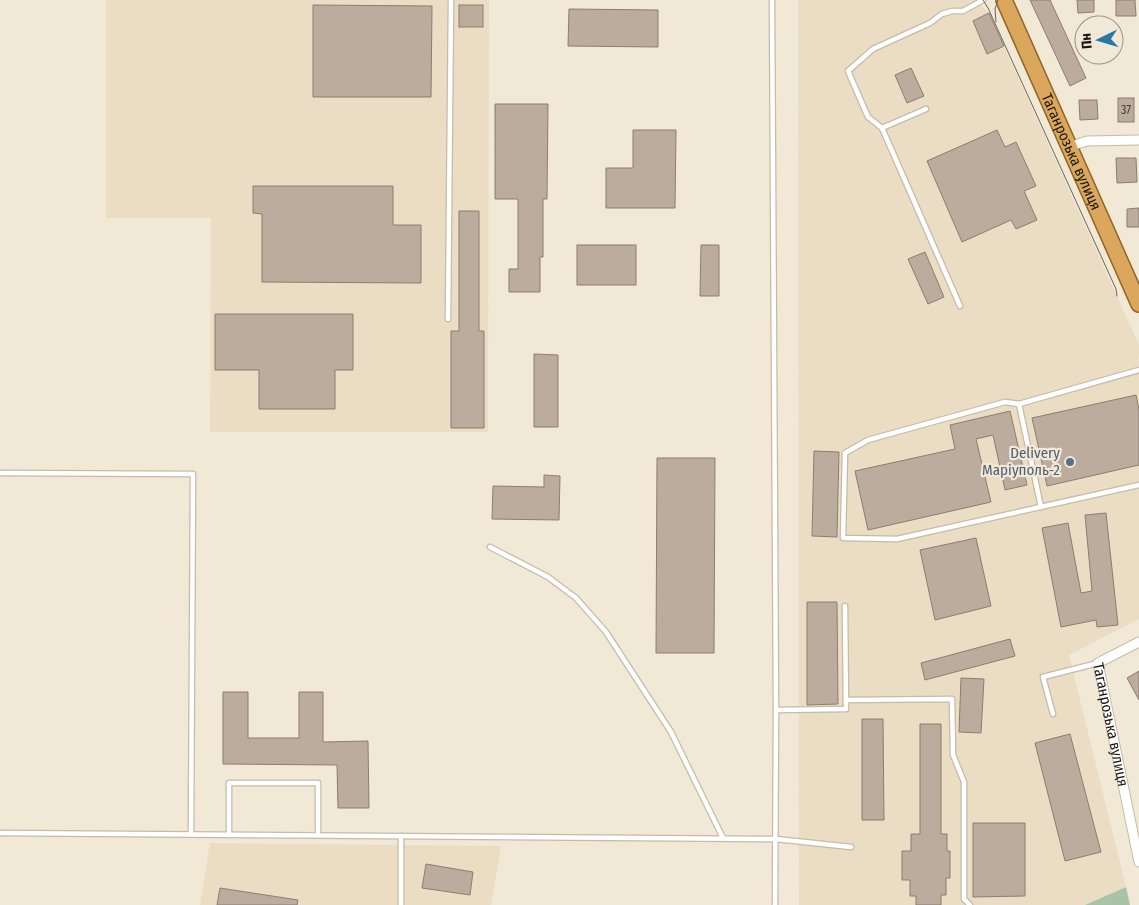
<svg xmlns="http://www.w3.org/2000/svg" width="1139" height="905" viewBox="0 0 1139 905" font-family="'Fira Sans Condensed',sans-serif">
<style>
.built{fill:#eaddc4}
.green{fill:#a9c3a8}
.building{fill:#bbac9e;stroke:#8b7d70}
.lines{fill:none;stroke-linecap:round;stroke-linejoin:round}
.service-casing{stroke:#c4bba9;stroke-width:7}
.minor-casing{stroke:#c4bba9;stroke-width:11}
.trunk-casing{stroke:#926627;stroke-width:18}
.service{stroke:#fff;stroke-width:4.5}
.minor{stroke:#fff;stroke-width:9}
.trunk{stroke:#dba75c;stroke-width:15}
.tram{stroke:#6b655b;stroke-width:1}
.service-dot{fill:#5c6f8a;stroke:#f2e8d6;stroke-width:2}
.labels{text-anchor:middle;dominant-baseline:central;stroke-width:4.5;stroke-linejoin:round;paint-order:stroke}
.number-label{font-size:12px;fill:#423c34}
.street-label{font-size:15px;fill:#1a1711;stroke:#f2e8d6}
.service-label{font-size:15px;fill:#4e5e75;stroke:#f2e8d6;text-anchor:end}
</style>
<rect width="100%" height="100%" fill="#f2e8d6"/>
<g class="built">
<polygon points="106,0 489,0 488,432 210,432 211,218 106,218"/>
<polygon points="798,0 975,0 989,13 1139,345 1139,357 1138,358 1139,362 1139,619 1069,655 1126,887 1085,905 799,905"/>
<polygon points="210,843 501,846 491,905 200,905"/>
</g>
<polygon class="green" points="1126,887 1130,905 1085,905"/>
<g class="building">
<polygon points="1030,0 1050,0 1086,78 1070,86"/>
<polygon points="1077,0 1094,0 1094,12 1078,13"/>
<polygon points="1116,0 1135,0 1136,16 1116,16"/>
<polygon points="313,5 432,6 431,97 313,97"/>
<rect x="459" y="5" width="24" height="22"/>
<polygon points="569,9 658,10 658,47 568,46"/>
<polygon points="989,13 1004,46 987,54 973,21"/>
<polygon points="911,68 924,96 907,103 895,75"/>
<rect x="1118" y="98" width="16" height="24"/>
<polygon points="1079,100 1097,100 1098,119 1080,120"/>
<polygon points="495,104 548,104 547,199 543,199 543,257 540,257 540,292 509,292 509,269 518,269 518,199 495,199"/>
<polygon points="633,130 676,130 675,208 606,208 606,168 633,168"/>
<polygon points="997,130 1005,147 1016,142 1036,186 1024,191 1037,220 1016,229 1011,220 962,242 927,161"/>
<polygon points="1116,158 1136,158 1137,182 1117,183"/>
<polygon points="253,186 393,186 393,225 421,225 421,283 262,282 262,214 253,213"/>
<polygon points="1139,208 1139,227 1127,227 1127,209"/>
<polygon points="459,211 479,211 479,331 484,331 484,428 451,428 451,331 459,331"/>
<rect x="577" y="245" width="59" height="40"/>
<polygon points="701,245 719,245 719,296 700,296"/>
<polygon points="925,252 944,297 928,304 908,259"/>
<polygon points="215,314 353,314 353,370 335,370 335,409 259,409 259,370 215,370"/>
<polygon points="534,354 558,355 558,427 534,427"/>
<polygon points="1136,395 1139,410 1139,465 1047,486 1032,418"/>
<polygon points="1010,411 1027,485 1005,490 993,435 976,439 991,502 868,530 855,471 955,449 950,425"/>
<polygon points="814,451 839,452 837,537 812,536"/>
<polygon points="657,458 715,458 714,653 656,653"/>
<polygon points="544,475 560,476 559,520 492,519 493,486 544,487"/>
<polygon points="1106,513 1118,625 1097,627 1096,620 1061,627 1042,528 1068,523 1081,593 1092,591 1085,515"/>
<polygon points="976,538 991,606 935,620 920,550"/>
<polygon points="807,602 837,602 838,704 807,705"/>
<polygon points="1010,639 1015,656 925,680 921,663"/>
<polygon points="1139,671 1139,700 1127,678"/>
<polygon points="961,678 984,679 981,733 959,732"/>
<polygon points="223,692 248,692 248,738 299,738 299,692 323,692 323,742 368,741 369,808 338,808 337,765 223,764"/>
<polygon points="862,719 883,719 884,820 862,820"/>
<polygon points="920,724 941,724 941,834 947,834 947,851 950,851 950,878 946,878 946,895 941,895 941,905 916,905 916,896 910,896 910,880 902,880 902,851 911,851 911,834 920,834"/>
<polygon points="1070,734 1101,852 1065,861 1035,743"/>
<polygon points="973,823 1025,823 1025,896 973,897"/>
<polygon points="426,864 473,872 470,895 422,888"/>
<polygon points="220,888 298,900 297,905 217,905"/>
</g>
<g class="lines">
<defs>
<g id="service">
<polyline points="772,0 776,710 775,905"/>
<polyline points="882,128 926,109"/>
<polyline points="960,306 882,128 868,117 848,71 873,49 930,23 942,14 952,11 963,11 983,0"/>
<polyline points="448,319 451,0"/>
<polyline points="1139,370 1019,404 1005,402 868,440 845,453 843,538 897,539 1139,485"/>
<polyline points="1019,404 1041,507"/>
<polyline points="0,473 193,474 191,834"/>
<polyline points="490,547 548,577 576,598 606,632 671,732 723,838"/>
<polyline points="846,700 952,699 953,755 964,782 964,899 970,905"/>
<polyline points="776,710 846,709 845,606"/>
<polyline points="1053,714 1043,677 1098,663"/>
<polyline points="0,833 776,839 851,847"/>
<polyline points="229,834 229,783 318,783 318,835"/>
<polyline points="401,905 401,836"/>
</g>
<g id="minor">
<polyline points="1069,147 1087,141 1139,140"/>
<path id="s1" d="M1139,642L1098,663L1139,862"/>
</g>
<g id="trunk">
<path id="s2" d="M1004,0L1139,304"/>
</g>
</defs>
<use href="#service" class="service-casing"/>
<use href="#minor" class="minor-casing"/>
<use href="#trunk" class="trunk-casing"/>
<use href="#service" class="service"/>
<use href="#minor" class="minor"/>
<use href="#trunk" class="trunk"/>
<g class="tram">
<polyline points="983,0 988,8 1116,289 1117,296"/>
<polyline points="996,22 995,9 998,0"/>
</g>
</g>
<circle class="service-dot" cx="1070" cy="462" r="5"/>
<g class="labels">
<g class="number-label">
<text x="1126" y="110">37</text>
</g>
<g class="street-label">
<text stroke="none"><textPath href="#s2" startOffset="166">Таганрозька вулиця</textPath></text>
<text stroke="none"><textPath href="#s1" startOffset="109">Таганрозька вулиця</textPath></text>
</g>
<g class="service-label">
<text x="1060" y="453">Delivery<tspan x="1060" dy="17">Марiуполь-2</tspan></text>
</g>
</g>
<g transform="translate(1099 40) rotate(265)"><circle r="24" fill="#f2e8d6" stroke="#9c9487"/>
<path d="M0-4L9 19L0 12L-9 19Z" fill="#2778a9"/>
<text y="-8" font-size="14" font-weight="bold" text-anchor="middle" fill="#1a1711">Пн</text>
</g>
</svg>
